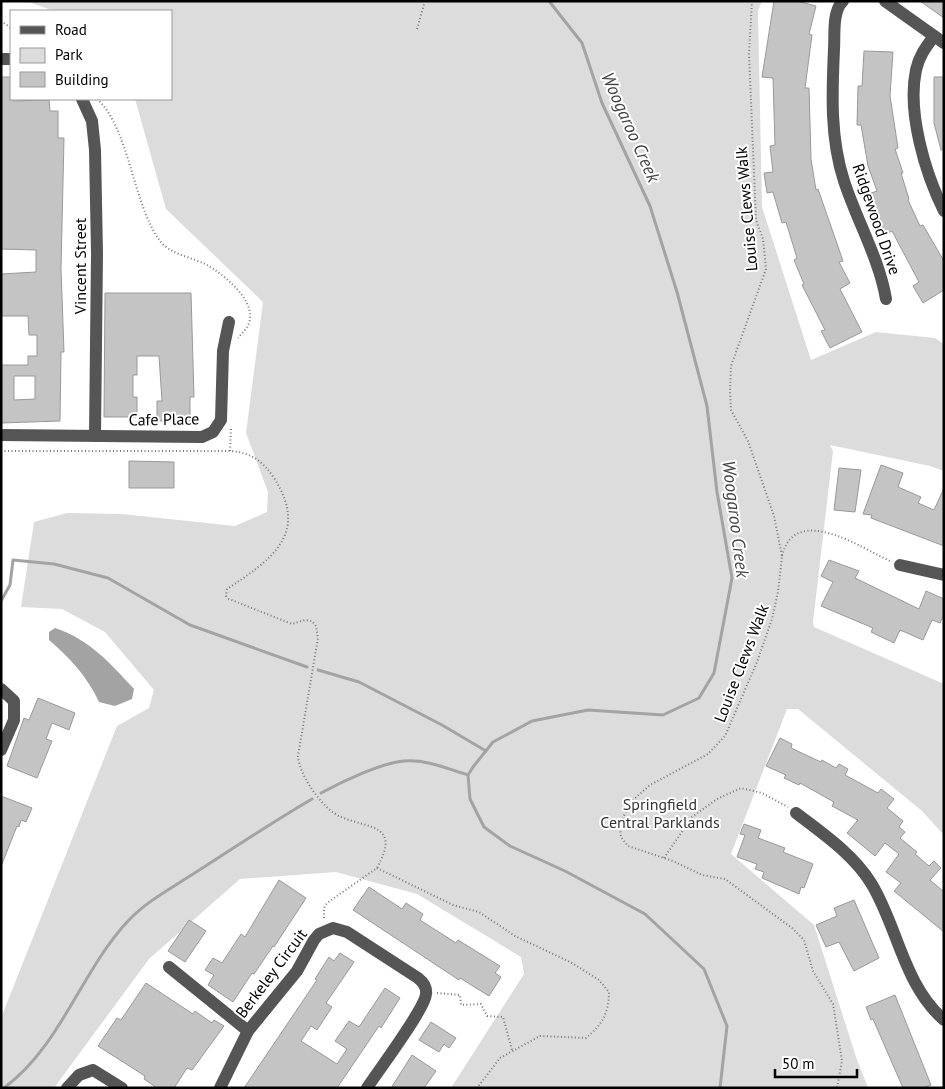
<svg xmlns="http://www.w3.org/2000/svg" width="945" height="1089" viewBox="0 0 945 1089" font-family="'PT Sans',sans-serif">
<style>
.green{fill:#dcdcdc}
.water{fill:#a3a3a3}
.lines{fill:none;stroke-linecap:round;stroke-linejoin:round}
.stream{stroke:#a3a3a3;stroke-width:3}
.building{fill:#c4c4c4;stroke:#999;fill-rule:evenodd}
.path{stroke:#777;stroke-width:2;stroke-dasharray:1 2.5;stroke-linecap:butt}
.minor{stroke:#555;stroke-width:12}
.labels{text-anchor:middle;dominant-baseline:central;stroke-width:4;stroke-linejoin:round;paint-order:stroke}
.street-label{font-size:16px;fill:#000;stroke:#fff}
.park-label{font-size:16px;fill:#333;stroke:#fff}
.water-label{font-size:18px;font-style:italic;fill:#444;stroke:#fff}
</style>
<rect width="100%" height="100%" fill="#fff"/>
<polygon class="green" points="26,1 762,1 758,11 762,207 811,360 876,332 935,338 944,344 944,471 930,466 830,445 833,451 813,622 814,627 944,684 944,835 922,811 798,709 787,709 731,854 814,925 856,1057 868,1088 451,1088 524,974 521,957 417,894 336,872 240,879 149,959 54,1088 1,1088 1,1018 117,726 149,708 154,690 105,632 62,609 21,607 34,522 67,513 122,514 235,526 267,512 268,492 246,433 263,302 166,209 135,99 171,99 171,11 54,11"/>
<path class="water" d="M55,628C89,639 111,664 134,689L132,699L115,706L99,702C87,676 70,658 49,640V632Z"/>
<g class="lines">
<g class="stream">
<polyline points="549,1 582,43 602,103 650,206 677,292 707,406 717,492 732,578 714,673 699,698 663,715 588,710 532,721 493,742 473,767 468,775 470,799 484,827 510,846 565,871 645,914 704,969 727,1026 720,1088"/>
<polyline points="1,601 10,585 13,560 54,564 108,578 190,625 307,667"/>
<polyline points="318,670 359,682 442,725 486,751"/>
<path d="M321,793C341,782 381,763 404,761C426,759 448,769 468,775"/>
<path d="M4,1088C61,1046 81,971 128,921C147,901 170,889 193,874C232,849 271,823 312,799"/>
</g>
</g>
<g class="building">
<polygon points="774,1 797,1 816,6 809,34 812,35 805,88 809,88 811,159 816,190 818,189 843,261 839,262 850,283 840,289 862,332 830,348 821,331 825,330 802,285 804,284 794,260 797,258 786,222 782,223 773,192 767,193 764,173 773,172 770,146 775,145 773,78 762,77"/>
<polygon points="920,1 944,1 944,18"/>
<polygon points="864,51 893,52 890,96 898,148 895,149 903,173 901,173 909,199 908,200 920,226 923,225 944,261 944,290 923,303 913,286 919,282 892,231 886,234 875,211 870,212 865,195 877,191 868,166 861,125 857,125 858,86 862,86"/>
<path d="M1,77H11L13,101L49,100L50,111H58V138H64L61,269L64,352H61L60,421L1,423V365H28V356H37V335H29L28,316H1V274L36,272V250L1,249ZM14,376H35V399L14,400Z"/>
<polygon points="934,77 944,77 944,150 941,150 934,123"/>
<polygon points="105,293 191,293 194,397 190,397 190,421 157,421 157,401 162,401 159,356 137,356 137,375 133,375 133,397 137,397 137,417 104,417"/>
<polygon points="129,461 174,462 174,488 129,488"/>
<polygon points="881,465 903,473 898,487 921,497 918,503 934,510 944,488 944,546 871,518 872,515 863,514"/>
<polygon points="839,468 861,470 855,512 834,510"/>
<polygon points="829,560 859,571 855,578 919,609 926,591 944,599 944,614 940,623 932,620 923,640 900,630 894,643 871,632 873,628 821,606 833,582 821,576"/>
<polygon points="38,698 75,713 69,730 52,723 46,739 52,741 37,778 7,766 24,718 29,720"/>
<polygon points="780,738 792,744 791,748 821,762 822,760 836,768 839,764 848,769 845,775 878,793 881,789 894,799 887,808 903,821 899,827 905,832 900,838 917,852 915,854 929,866 934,861 941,868 930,880 944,892 944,932 894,891 901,883 886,872 899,854 885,843 875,856 847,833 858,820 832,806 834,802 800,783 799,785 784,778 786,775 766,766"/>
<polygon points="1,796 32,808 26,822 21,820 19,827 17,826 2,864"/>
<polygon points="744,824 761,830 758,838 785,848 783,852 813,864 804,888 801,887 799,894 762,878 764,872 755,869 757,864 737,857 745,835 740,834"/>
<polygon points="279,880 306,898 274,947 273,946 254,974 252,973 233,1002 208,985 214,975 205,970 213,958 222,963 241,934 245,937"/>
<polygon points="369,887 402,909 406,903 423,914 420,920 456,943 458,940 500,966 495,973 501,977 489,996 460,978 459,980 353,910"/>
<polygon points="854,900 879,958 854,971 839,942 826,947 816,925 837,916 834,908"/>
<polygon points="189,920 206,931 185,962 168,951"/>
<polygon points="340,953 354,962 326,1003 332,1007 317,1030 311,1026 301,1041 337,1064 347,1049 335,1041 349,1021 359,1027 385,988 400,998 381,1028 379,1026 337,1088 244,1088 317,980 315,979 329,957 334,961"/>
<polygon points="146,983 193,1014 195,1011 212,1023 214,1020 224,1026 192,1070 187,1068 174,1088 157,1088 144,1079 145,1076 98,1046 117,1018 121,1020"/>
<polygon points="895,995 931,1085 923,1088 903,1088 873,1019 871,1020 866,1007"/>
<polygon points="431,1022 456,1038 449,1048 444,1044 439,1052 419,1040"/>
<polygon points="412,1055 436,1071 424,1088 391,1088"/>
</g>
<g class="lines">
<g class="path">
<polyline points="752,1 749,54 756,220 763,239 766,269 731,366 730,391 731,410 748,441 774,516 782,556 778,592 772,619 757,662 725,736 708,754 650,785 634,799 625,813 620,827 621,837 628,846 673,861 702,875 725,879 792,928 804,940 813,971 833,1004 842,1061 837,1088"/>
<polyline points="1,21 11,28"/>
<polyline points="417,29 425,1"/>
<path d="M97,99C129,127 133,205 160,241C171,255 192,257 207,265C223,274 253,298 250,319C249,327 243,332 238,338"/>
<path d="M1,451H230C250,452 263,461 274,478C310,534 271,560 227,589L226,596L229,599L292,624L305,620L312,621L316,626L318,638L298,756C299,775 323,810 341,817C370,829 401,824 377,868"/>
<polyline points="230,451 231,427"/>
<path d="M782,556C795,502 863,549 890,561"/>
<polyline points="664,858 692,817 717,799 741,788 762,793 788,807"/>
<path d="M377,868L453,905L479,912L515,936L572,963L599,980L609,992C609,1013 602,1025 586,1038L540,1036L500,1058L477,1088"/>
<polyline points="324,918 324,908 327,903 377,868"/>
<polyline points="437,993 460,995 461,1005 481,1004 487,1016 503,1017 512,1050"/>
</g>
<g class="minor">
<path d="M843,1C832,11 835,36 834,49C832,93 830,138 844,181C857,221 879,258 886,299"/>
<polyline points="885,1 944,43"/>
<path d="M934,36C926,47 919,56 916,70C907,112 925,173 944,211"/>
<polyline points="1,59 11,59"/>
<polyline points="82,99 92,121 95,150 97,253 95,436"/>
<polyline points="1,435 202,437 213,432 221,420 223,351 229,322"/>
<polyline points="900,565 944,575"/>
<polyline points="1,689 14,701 14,720 1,750"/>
<path d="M796,813C822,833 853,854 871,883C898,927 903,984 944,1020"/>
<polyline points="169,967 248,1031"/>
<polyline points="67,1088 79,1075 93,1070 122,1088"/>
<path d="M220,1088L248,1031L297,971L314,940L319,934L333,928L347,932L418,978C423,982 427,987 426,994C425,1009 378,1071 367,1088"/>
</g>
</g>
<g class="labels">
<g class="street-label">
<text transform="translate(746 209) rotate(-95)">Louise Clews Walk</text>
<text transform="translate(877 219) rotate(71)">Ridgewood Drive</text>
<text transform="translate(80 266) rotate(-90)">Vincent Street</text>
<text transform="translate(164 419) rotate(-1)">Cafe Place</text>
<text transform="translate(741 663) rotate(-69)">Louise Clews Walk</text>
<text transform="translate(271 973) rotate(-53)">Berkeley Circuit</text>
</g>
<g class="park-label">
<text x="660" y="804">Springfield<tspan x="660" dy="18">Central Parklands</tspan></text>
</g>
<g class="water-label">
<text transform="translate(631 127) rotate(66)">Woogaroo Creek</text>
<text transform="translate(736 519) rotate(83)">Woogaroo Creek</text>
</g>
</g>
<rect width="945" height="1089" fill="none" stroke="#000000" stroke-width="5"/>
<rect x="10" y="10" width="162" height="90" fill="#ffffff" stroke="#999999"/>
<rect x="20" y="26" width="25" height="8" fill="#555555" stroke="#999999"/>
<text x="55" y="35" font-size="15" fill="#000000">Road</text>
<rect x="20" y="48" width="25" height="15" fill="#dcdcdc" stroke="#999999"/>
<text x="55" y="60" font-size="15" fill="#000000">Park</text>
<rect x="20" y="72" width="25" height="15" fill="#c4c4c4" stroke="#999999"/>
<text x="55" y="85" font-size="15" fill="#000000">Building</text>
<path d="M775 1069v8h82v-8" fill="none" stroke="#000000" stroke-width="2.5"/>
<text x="782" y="1069" font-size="15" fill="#000000" stroke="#ffffff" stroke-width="4" paint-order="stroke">50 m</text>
</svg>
